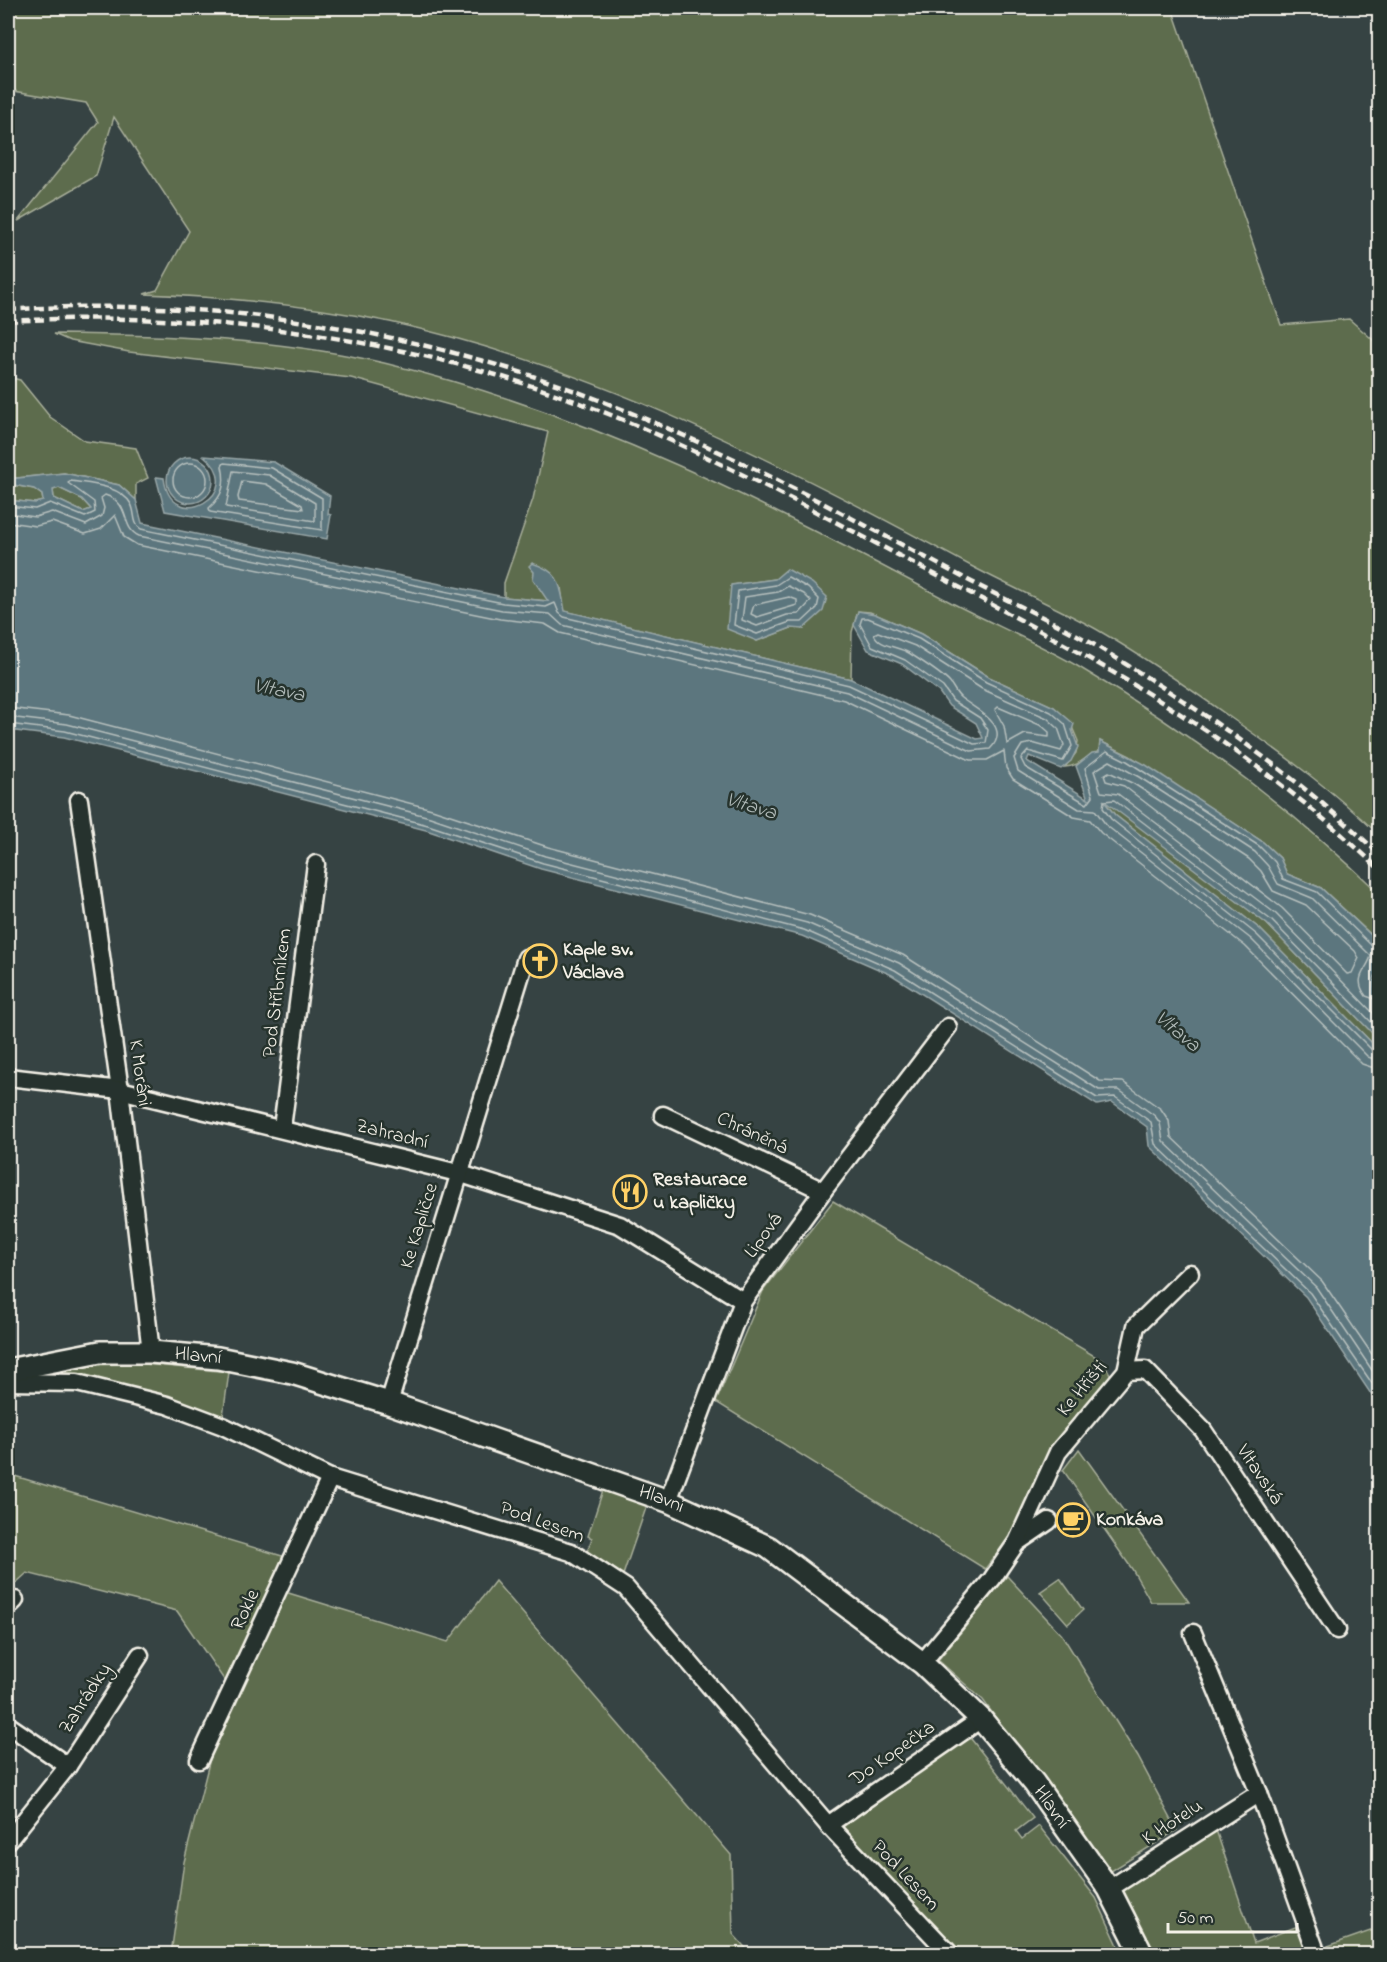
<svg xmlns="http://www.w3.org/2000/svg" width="1387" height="1962" viewBox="0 0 1387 1962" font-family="'Indie Flower',sans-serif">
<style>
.green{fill:#5d6c4d;stroke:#a8ae9a;stroke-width:1.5;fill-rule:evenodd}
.water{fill:#5c767e;stroke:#99a7a8;stroke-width:1.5;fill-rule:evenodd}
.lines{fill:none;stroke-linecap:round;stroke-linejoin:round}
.shore{stroke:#b7c0be;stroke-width:1.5}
.stream{stroke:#99a7a8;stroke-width:5}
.minor-casing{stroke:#f4f1e8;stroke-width:21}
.tertiary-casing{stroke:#f4f1e8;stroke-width:26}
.minor{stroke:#26332d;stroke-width:16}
.tertiary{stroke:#26332d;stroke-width:21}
.rail{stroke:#f4f1e8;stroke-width:4.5;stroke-dasharray:9 4.5;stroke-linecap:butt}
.labels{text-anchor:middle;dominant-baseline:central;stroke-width:5;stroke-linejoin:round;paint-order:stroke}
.poi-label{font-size:20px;font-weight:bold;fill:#f4f1e8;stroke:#26332d;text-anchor:start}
.street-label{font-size:20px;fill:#f4f1e8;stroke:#26332d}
.water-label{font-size:21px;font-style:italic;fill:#b0bab8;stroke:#26332d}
</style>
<rect width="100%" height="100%" fill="#364343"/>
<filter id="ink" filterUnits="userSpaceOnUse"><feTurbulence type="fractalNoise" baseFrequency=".0167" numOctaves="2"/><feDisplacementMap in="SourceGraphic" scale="12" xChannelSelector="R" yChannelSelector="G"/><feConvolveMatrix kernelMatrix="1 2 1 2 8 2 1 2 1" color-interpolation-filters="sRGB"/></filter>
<g filter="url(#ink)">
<g class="green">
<path d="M8,8H1172L1281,325L1349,319L1379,345V835C1335,792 1284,755 1234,720C1189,688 1143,656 1096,629C1056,607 1013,588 973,567C787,467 598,367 390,322C310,305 226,297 144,294L157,290L189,231L114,117L96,176L18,221L98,122L86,103L8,90Z"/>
<path d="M54,334C164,335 276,338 384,363C589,412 769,505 954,604C995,625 1039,644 1079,667C1187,731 1289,806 1379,893V942L1321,888L1287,874L1280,858L1263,842L1130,756L1100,741L1099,752C1086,754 1082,766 1065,767L1076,753L1078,741L1072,727L1054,707L989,677L921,634L870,612L858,611L852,632L851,679L564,611L561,587L534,572L549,601L504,597V583L533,499L548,432L351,378L129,352L70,341ZM775,579L791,628L757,641L732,585Z"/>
<polygon points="8,377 20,380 50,417 85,441 136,448 148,478 136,484 136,500 119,485 64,473 8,479"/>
<polygon points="8,484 34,489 42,495 43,501 35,503 8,500"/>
<polygon points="59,488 82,499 91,509 83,512 54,498 53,490"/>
<polygon points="1101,797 1267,924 1379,1040 1379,1050 1260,929 1115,815"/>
<polygon points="833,1201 1103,1361 1111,1376 1049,1452 1010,1536 985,1569 716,1402 763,1291"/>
<polygon points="144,1364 229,1372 223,1416 92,1377 29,1380 19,1375 70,1365"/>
<polygon points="1079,1449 1189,1602 1151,1602 1132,1569 1063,1470"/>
<polygon points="8,1474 289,1558 231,1690 177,1611 27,1573 8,1590"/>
<polygon points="603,1490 647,1505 623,1575 587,1552 592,1538 588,1536"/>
<polygon points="1007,1576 1062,1635 1138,1757 1177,1830 1108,1873 983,1700 938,1660"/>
<polygon points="1060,1578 1083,1610 1068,1624 1040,1592"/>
<polygon points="495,1581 731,1855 733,1934 751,1954 171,1954 184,1862 216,1735 285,1592 448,1642"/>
<polygon points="968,1735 1033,1818 1016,1831 1022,1839 1039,1826 1096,1898 1122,1954 956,1954 841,1829 842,1820"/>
<polygon points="1215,1827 1254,1943 1298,1926 1307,1954 1153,1954 1120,1891"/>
<polygon points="1379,1928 1379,1954 1331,1954 1328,1946"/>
</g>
<g class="water">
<path d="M204,456L274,462L330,496L328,514L331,515L327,539L165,511L156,477L164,478C171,537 250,492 204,456Z"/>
<circle cx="190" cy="480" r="23"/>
<path d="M64,473L119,485L136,500L142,523L504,597L548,601L533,579L534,572L529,566L532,563C561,572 560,584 565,611L851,679L977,739L983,738L976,723L949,706L939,692L902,664L868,650L854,625L858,611L875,614L921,634L989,677L1054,707L1074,724L1072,730L1078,747L1071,761L1061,769L1029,756L1027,761L1088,799L1076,766L1092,753L1099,752L1100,741L1146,765L1263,842L1280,858L1287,874L1321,888L1372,936L1380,947L1379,968L1374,979L1375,987L1379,988V1040L1267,924L1103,800L1115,815L1260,929L1379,1050V1406L1306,1297L1149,1146L1147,1127L1112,1102L1097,1105L892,975L802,936L541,869L426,830L64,737L8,730V500L35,503L43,501L42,495L34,489L8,484V479ZM59,488L82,499L91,509L83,512L54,498L53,490Z"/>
<polygon points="787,569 812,583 827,597 823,611 803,629 791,628 757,641 727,629 731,585 775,579"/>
</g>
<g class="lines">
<g class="shore">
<path d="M224,463L272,468L322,498V530L210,512L209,508C223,496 226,484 222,466Z"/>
<circle cx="190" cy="480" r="17"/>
<polygon points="233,471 269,475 315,503 315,521 226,507"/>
<polygon points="242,481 266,484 302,505 303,509 239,501 238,497"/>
<path d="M8,506L35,509L50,503L85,517L95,512L94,502L68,483L71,481C90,484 120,485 131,504C136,513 132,523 141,529L503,603L546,607L555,603L559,613L564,617L849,685L974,744L986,743L988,730L980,718L953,701L943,687L905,660L872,646L860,624L862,618H868L919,639L986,682L1051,712L1065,724L1072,746L1063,761L1028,751L1021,759L1025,767L1087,804L1093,796L1085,768L1107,751L1127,761L1259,846L1275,862L1283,879L1317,892L1373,947L1380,949"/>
<path d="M8,513L35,517L52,512L86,525L102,516L104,508L101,498L105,495C132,503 120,528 139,536L502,610L550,614L562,625L847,692L971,751L990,749C1013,726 975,709 961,698C956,694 954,688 950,683C942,674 920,660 909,653C898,646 879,647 874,634L878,632L915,646L982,689L1047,718L1058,728L1064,745L1061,751L1032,743L1022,745L1014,758L1018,771L1079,809L1095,810L1107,826L1251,939L1368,1057L1380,1061"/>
<polyline points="8,522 36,526 52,522 85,534 101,529 115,515 124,537 137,545 500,619 545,624 560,633 844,700 970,760 987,760 1004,751 1006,768 1013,779 1074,817 1090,820 1101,833 1245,946 1362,1064 1380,1070"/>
<polygon points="788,577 808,588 819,599 817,608 802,622 790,622 757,634 734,625 738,591 776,585"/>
<polygon points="788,586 804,594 811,601 799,614 787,615 757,626 742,620 745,597 778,592"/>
<polygon points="789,597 797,600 797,605 757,617 751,614 754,605"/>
<polygon points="998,707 1042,726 1049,732 1049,737 1025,734 1007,744 1004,726 995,710"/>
<polyline points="8,708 69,715 432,809 548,847 810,915 903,955 1100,1081 1123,1082 1161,1109 1169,1121 1171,1137 1322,1281 1380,1366"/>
<polyline points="8,717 67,724 430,817 545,856 807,923 899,963 1099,1090 1119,1090 1155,1116 1160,1123 1163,1141 1316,1287 1380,1382"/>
<polyline points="8,724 65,731 428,825 543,863 804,930 895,970 1097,1098 1115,1097 1151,1122 1155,1144 1310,1293 1380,1395"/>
<polygon points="1109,772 1134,784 1249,859 1261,871 1273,891 1306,905 1355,951 1359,958 1352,973 1347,974 1282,908 1124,786 1106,781 1104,775"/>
<path d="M1380,1001L1366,996C1352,977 1367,971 1371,956L1312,898L1278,884L1268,866L1255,852L1139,777L1110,761L1094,771L1101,792L1118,794L1276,914L1380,1020"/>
<polyline points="1380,1031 1271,920 1114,800 1104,801 1103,808 1111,819 1256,934 1373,1051 1380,1053"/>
</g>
<polyline class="stream" points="8,303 13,378 8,389"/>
<defs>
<g id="minor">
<polyline points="79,800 120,1090 151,1352"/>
<polyline points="8,1077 120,1090 458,1173 620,1225 743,1301"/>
<polyline points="663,1115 823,1191"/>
<polyline points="282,1128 316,864"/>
<polyline points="1126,1371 1145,1370 1203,1430 1337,1630"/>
<polyline points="8,1382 77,1383 167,1405 223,1426 330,1478 571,1552 626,1588 828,1825 950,1954"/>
<polyline points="389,1403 526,958"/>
<polyline points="668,1501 743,1301 823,1191 948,1027"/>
<polyline points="1018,1542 1049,1521"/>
<polyline points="8,1607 15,1600"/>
<polyline points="1193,1633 1259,1793 1317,1954"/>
<polyline points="922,1663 992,1579 1017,1542 1058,1452 1126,1371 1136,1326 1190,1273"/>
<polyline points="8,1725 68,1766"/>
<polyline points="199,1760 330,1478"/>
<polyline points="828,1825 981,1719"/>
<polyline points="8,1841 68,1766 140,1655"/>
<polyline points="1109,1889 1259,1793"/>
</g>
<g id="tertiary">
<path id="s1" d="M8,1370L100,1352H151L218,1358L292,1373L389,1403L668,1501L768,1547L922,1663L981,1719L1034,1783L1109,1889L1142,1954"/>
</g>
</defs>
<use href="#minor" class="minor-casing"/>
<use href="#tertiary" class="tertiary-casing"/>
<use href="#minor" class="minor"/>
<use href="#tertiary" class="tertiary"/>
<g class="rail">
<path d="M8,310C191,297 379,323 553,383C696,433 831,507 964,578C1007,601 1052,620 1093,644C1194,705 1295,773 1380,855"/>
<path d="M8,321C172,312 337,328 496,375C652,420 796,502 938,576C1096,659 1251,745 1380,870"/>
</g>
</g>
</g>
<defs>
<symbol id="church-ring" viewBox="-11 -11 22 22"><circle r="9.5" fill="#26332d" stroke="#ffd166" stroke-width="1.5"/><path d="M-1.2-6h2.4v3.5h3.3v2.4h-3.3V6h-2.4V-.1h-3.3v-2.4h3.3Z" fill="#ffd166"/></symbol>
<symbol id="restaurant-ring" viewBox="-11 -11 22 22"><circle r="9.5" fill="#26332d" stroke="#ffd166" stroke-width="1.5"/><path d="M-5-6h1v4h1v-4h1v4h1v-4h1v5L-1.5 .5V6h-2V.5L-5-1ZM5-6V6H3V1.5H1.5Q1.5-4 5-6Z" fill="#ffd166"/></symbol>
<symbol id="cafe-ring" viewBox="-11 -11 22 22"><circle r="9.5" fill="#26332d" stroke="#ffd166" stroke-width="1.5"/><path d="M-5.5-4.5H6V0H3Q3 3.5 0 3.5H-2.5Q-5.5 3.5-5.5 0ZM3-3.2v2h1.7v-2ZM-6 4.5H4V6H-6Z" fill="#ffd166"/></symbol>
</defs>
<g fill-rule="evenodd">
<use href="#church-ring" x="521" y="942" width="38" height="38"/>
<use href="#restaurant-ring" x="611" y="1173" width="38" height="38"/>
<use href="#cafe-ring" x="1054" y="1501" width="38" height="38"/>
</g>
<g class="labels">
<g class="poi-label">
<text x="563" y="950">Kaple sv.<tspan x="563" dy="23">Václava</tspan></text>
<text x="653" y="1180">Restaurace<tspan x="653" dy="23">u kapličky</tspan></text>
<text x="1096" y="1520">Konkáva</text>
</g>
<g class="street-label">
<text transform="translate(278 993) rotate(-83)">Pod Stříbrníkem</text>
<text transform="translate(139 1073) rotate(82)">K Moráni</text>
<text transform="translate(752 1134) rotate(25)">Chráněná</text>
<text transform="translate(392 1135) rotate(14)">Zahradní</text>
<text transform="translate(420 1226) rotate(-73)">Ke Kapličce</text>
<text transform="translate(764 1236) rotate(-54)">Lipová</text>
<text stroke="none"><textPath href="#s1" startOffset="192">Hlavní</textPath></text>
<text transform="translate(1083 1389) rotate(-50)">Ke Hřišti</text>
<text transform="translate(1259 1475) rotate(56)">Vltavská</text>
<text stroke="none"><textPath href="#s1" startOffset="678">Hlavní</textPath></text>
<text transform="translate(542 1523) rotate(20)">Pod Lesem</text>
<text transform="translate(246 1610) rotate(-65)">Rokle</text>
<text transform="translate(86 1699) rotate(-57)">Zahrádky</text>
<text transform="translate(893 1754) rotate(-35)">Do Kopečka</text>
<text stroke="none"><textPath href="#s1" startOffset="1182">Hlavní</textPath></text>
<text transform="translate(1173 1823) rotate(-33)">K Hotelu</text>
<text transform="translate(905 1876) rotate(47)">Pod Lesem</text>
</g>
<g class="water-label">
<text transform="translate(279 691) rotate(11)">Vltava</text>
<text transform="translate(751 807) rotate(17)">Vltava</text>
<text transform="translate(1177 1032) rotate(40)">Vltava</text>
</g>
</g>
<rect width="1387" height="1962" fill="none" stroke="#26332d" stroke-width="30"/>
<rect x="15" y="15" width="1357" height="1932" fill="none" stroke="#f4f1e8" stroke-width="2" filter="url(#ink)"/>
<path d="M1168 1923v9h129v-9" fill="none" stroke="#f4f1e8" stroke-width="3"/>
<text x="1177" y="1923" font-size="18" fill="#f4f1e8" stroke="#26332d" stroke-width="4.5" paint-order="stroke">50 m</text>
</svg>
